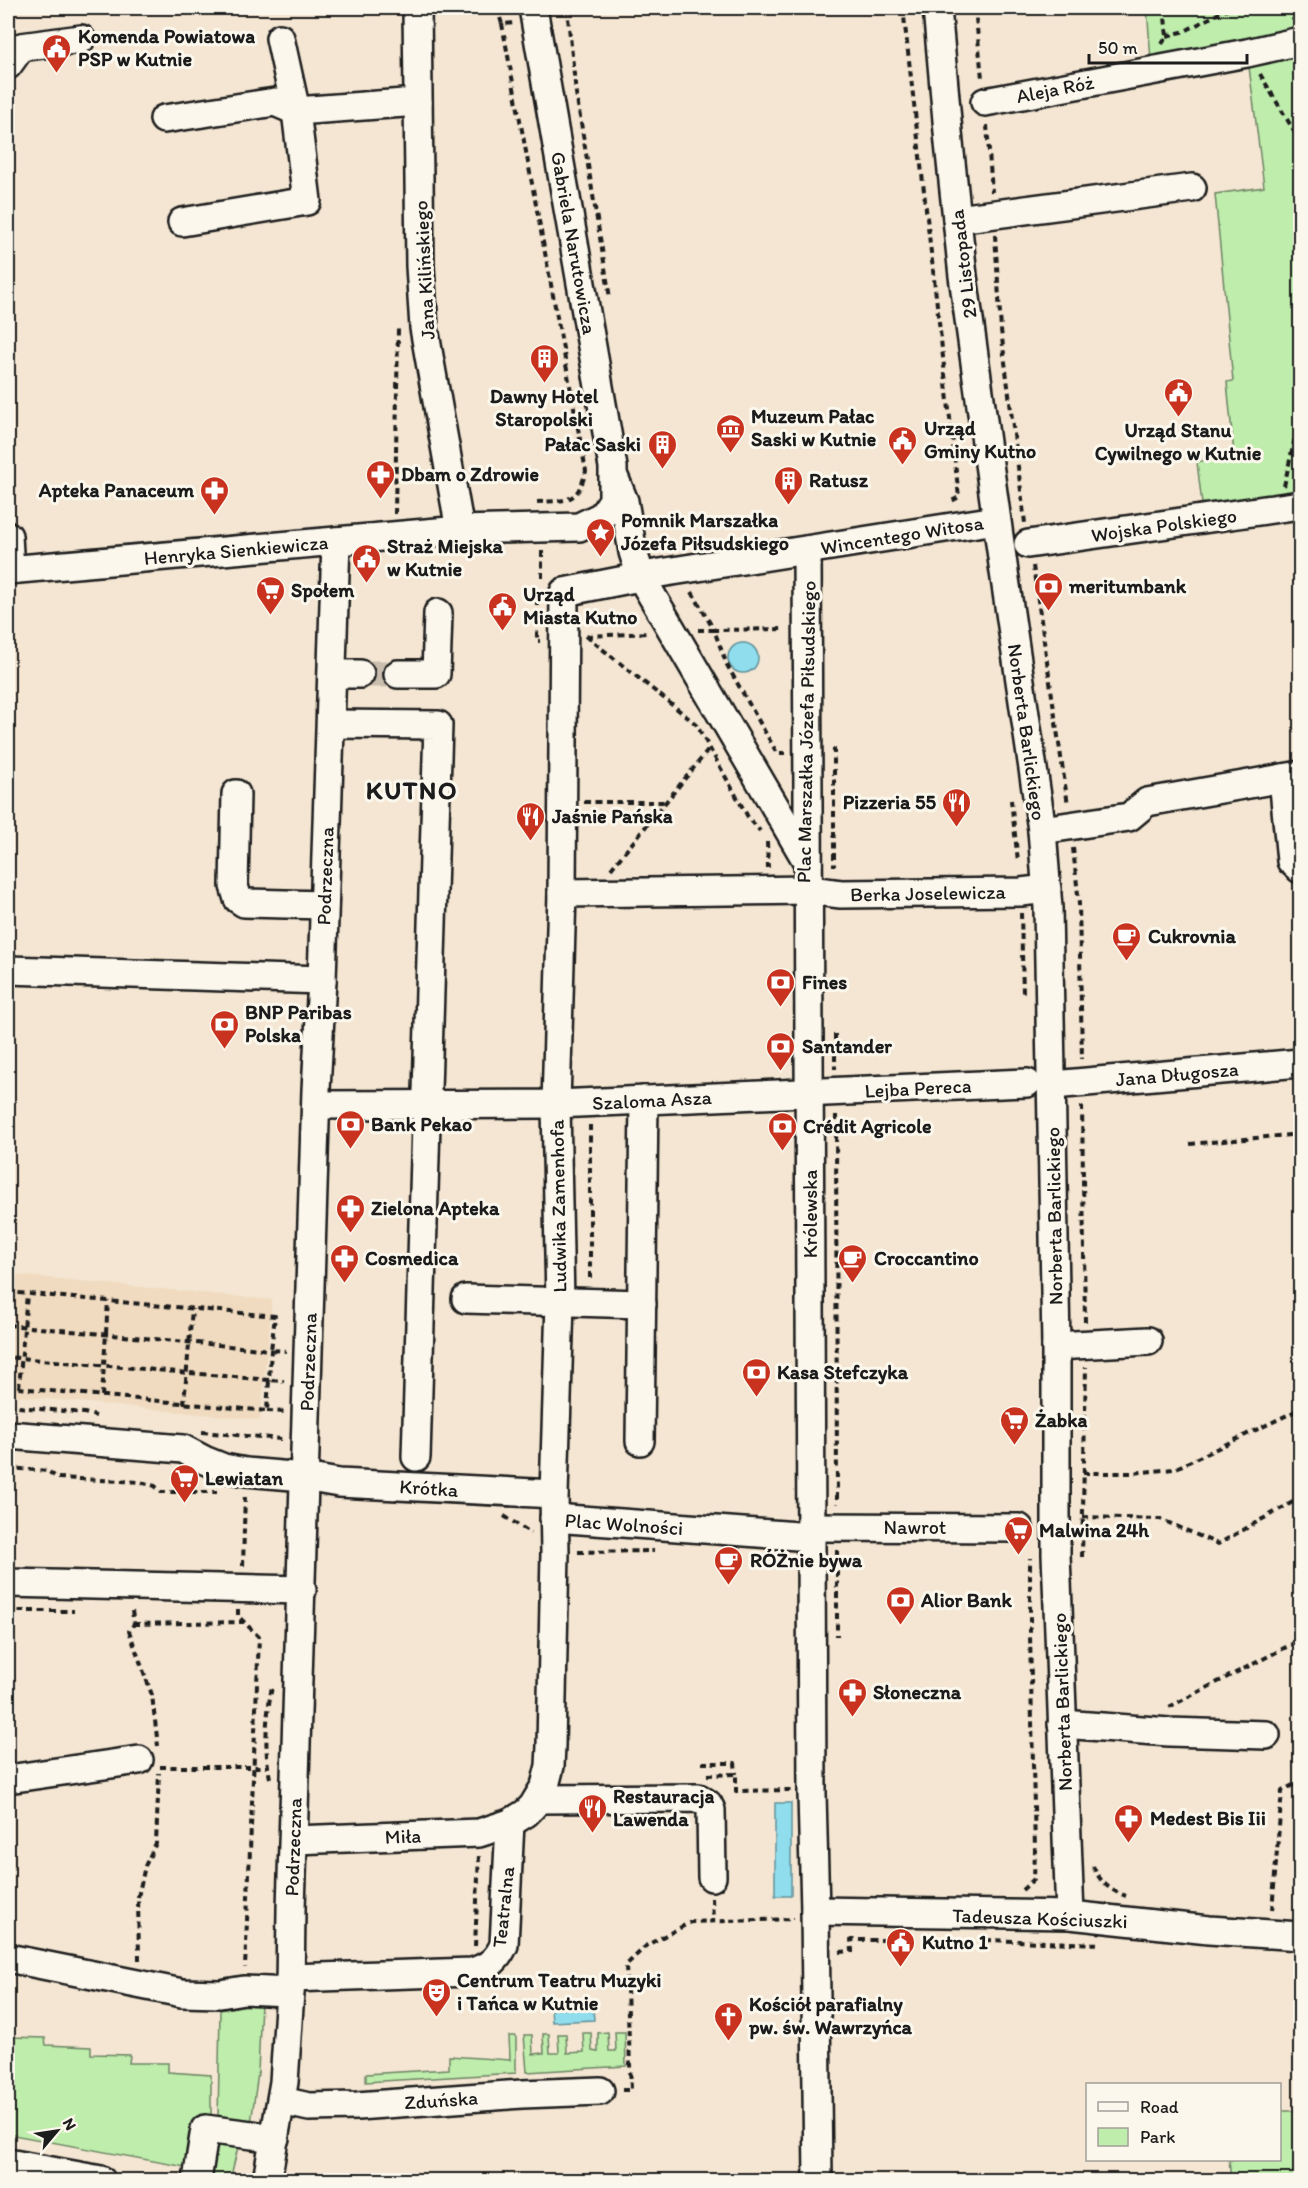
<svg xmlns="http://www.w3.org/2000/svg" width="1308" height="2188" viewBox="0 0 1308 2188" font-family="Itim,sans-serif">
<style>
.built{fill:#f0dbc0}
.green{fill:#beedac;stroke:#6d8464;stroke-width:1.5}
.water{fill:#8fdded;stroke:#619099;stroke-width:1.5}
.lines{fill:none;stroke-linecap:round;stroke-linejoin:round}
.minor-tunnel{stroke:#c9beae;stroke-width:27;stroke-dasharray:27 14;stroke-linecap:butt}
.minor-casing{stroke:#1c1c1c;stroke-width:32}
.path{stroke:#1c1c1c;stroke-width:4;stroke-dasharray:6 4.5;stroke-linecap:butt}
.minor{stroke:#fbf7ec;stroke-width:27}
.labels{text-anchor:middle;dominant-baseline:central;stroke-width:6;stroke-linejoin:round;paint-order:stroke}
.poi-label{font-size:20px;font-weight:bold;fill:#1c1c1c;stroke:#fbf7ec;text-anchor:start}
.street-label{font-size:20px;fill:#1c1c1c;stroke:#fbf7ec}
.district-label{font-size:26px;font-weight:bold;letter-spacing:1.5px;fill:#1c1c1c;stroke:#fbf7ec}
</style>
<rect width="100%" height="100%" fill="#f4e6d2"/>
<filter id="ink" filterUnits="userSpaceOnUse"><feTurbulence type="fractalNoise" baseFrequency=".0167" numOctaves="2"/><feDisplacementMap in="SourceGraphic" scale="12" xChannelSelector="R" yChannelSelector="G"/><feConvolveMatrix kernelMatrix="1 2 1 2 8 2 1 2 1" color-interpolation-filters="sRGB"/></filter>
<g filter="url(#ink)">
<polygon class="built" points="8,1274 272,1300 260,1420 8,1395"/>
<g class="green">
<polygon points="1147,8 1300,8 1300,499 1203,513 1197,462 1234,454 1227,382 1233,381 1215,194 1264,187 1249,67 1153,85"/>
<polygon points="261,2002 258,2073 251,2123 218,2120 220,2010"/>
<polygon points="608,2032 609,2051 616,2051 615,2032 625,2032 626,2066 527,2072 524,2035 532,2035 533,2054 544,2053 543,2034 549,2034 550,2053 559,2053 558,2034 566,2034 567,2053 584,2052 583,2033 591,2033 592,2051 598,2052 598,2033"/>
<polygon points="509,2036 516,2036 516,2073 366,2082 366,2074 449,2069 449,2056 510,2060"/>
<polygon points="8,2037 45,2038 46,2045 91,2047 91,2054 130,2055 129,2063 168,2063 168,2072 211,2075 211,2119 196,2117 185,2167 8,2134"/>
<polygon points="1280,2111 1300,2111 1300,2180 1231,2180 1229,2160 1280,2160"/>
<polygon points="217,2140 239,2143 230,2180 206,2180"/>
</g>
<g class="water">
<circle cx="743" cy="658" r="15"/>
<rect x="775" y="1803" width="16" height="93"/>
<polygon points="593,2008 594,2020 552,2022 551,2009"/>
</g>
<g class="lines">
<polyline class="minor-tunnel" points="360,674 398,674"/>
<defs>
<g id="minor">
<polyline points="417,8 420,266 424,328 460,530"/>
<polyline points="937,8 949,143 963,276 1004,572 1042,830 1048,908 1056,1346 1056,1555 1070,1915"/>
<polyline points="8,65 21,47 81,39"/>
<polyline points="985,102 1247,53 1300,41"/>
<polyline points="164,119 275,102 296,111 418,102"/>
<polyline points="957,219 1192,188"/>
<polyline points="182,222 307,201 296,111 280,38"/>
<polyline points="615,479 624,501 633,552 641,577 808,863"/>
<polyline points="8,536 10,570"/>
<polyline points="1028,544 1300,505"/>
<polyline points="807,550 812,1794 815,1911 818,2180"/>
<polyline points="8,570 460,530 579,527 602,516 613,500 613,467 533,8"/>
<polyline points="333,674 360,674"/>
<polyline points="398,674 436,674 438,613"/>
<polyline points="331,724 438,725 416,1457"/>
<polyline points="1283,778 1291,861 1300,869"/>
<polyline points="236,794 234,886 238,899 244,903 324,905"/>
<polyline points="1042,830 1129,817 1147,802 1300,775"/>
<polyline points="562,893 809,890 841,894 1021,892 1047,889"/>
<polyline points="8,970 322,980"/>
<polyline points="1053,1085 1300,1063"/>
<polyline points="316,1105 556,1104 1027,1083"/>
<polyline points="466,1299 642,1304"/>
<polyline points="1056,1346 1148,1341"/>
<polyline points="8,1435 183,1449 204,1460 224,1468 246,1472 304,1477 339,1483 554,1494"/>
<polyline points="640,1441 644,1100"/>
<polyline points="554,1518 811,1537"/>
<polyline points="811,1527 1019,1528"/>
<polyline points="8,1583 302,1590"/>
<polyline points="1062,1724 1169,1732 1266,1735"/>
<polyline points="8,1779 139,1760"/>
<polyline points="539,1799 699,1798 708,1804 711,1810 712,1877"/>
<polyline points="294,1840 479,1833 510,1823 526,1813 533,1806 545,1786 550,1766 551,1746 555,1552 554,1494 560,1303 556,1104 562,893 564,592 660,573 996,520"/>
<polyline points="815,1911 1070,1915 1209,1930 1300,1936"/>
<polyline points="8,1958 182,1993 220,1994 244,1990 290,1992"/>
<path d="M290,1978L472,1972C489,1967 497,1960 504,1945L510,1823"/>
<polyline points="282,2101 309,2107 357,2106 522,2094 600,2091"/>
<polyline points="8,2163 101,2180"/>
<polyline points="197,2180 205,2129 275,2138"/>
<polyline points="267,2180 284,2082 290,1992 291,1909 316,1090 322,980 336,541"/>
</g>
</defs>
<use href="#minor" class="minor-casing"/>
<g class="path">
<polyline points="497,8 502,24 514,23"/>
<polyline points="567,8 576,93 610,298"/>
<polyline points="903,8 959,497 950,502"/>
<polyline points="975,8 982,78"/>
<polyline points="1292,8 1293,20"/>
<path d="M502,24L586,471C577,504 568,500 537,502"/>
<polyline points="1167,36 1185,31 1229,8"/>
<polyline points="1162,44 1167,36 1164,8"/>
<polyline points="1260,74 1300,141"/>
<polyline points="987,125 992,192"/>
<polyline points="995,235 1001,330 1025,523"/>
<polyline points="8,480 12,515"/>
<polyline points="1284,486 1300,416"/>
<polyline points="395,514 398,329"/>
<polyline points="542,551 542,582"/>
<polyline points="1033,566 1068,805"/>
<polyline points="692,592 714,630 785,629"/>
<polyline points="537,600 537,641 540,641"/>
<polyline points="698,630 714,630 727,665 777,753 785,753"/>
<polyline points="586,636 696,724 748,817 760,831"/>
<polyline points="587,636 648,633"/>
<polyline points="834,748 834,866"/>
<polyline points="1011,800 1018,861"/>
<polyline points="584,802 666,802"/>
<polyline points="767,842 768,868"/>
<polyline points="1073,848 1079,904 1082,1059"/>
<polyline points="611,869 710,748"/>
<polyline points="1021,913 1023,993"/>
<polyline points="835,1034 835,1069"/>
<polyline points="1082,1106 1085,1323"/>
<polyline points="836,1115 837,1504"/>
<polyline points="590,1125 590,1280"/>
<polyline points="1190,1144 1300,1134"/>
<polyline points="8,1292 275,1316 271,1350 286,1351"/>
<polyline points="8,1325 271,1350 269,1380 8,1357"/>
<polyline points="8,1387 267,1411 269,1380 284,1381"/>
<polyline points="19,1388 27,1294"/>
<polyline points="102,1396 108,1301"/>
<polyline points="184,1404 192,1309"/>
<polyline points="8,1406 84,1413 96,1416"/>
<polyline points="267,1411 284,1412"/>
<polyline points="202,1432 282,1439"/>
<polyline points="8,1468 48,1471 57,1478 140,1482 155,1486 161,1492 217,1492"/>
<polyline points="1083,1473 1132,1473 1174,1469 1300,1409"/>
<polyline points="504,1516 531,1533"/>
<polyline points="1083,1517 1160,1519 1218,1544 1300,1498"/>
<polyline points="837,1550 837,1636"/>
<polyline points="578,1552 654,1551"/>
<polyline points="1082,1557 1086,1367"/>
<polyline points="243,1566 245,1493"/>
<polyline points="238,1609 238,1616 259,1637 245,1968"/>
<polyline points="8,1611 74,1611"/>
<polyline points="132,1611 134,1624 129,1631 152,1695 158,1746"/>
<polyline points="134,1624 243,1622"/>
<polyline points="1169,1707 1300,1640"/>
<polyline points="702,1763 735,1763 736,1774"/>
<polyline points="160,1767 267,1767"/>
<polyline points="707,1775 736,1774 736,1791 791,1790"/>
<path d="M270,1778C264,1750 266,1715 272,1687"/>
<polyline points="1295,1784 1300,1792"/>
<path d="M1093,1866C1100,1882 1109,1890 1126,1896"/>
<polyline points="1022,1890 1034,1879 1035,1850 1030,1636 1030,1558"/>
<polyline points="712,1898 713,1921"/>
<polyline points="1272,1910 1282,1791 1300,1781"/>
<polyline points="986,1940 1101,1944"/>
<polyline points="475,1946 479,1855"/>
<polyline points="854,1951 852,1951 851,1940 892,1940 891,1935"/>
<polyline points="840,1952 852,1951"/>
<polyline points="139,1960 138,1897 145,1866 156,1843 159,1773"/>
<polyline points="622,2090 631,2090 626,1965 647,1945 691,1922 794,1919"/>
</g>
<use href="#minor" class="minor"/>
</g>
</g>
<defs>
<symbol id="civic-pin" viewBox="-11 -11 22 30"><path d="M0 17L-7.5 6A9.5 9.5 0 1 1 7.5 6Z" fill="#c8321e" stroke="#fbf7ec"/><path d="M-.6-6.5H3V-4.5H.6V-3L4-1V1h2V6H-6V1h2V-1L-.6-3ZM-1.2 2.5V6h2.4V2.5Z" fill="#fff"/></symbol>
<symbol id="building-pin" viewBox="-11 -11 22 30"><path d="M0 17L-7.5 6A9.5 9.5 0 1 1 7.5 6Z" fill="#c8321e" stroke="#fbf7ec"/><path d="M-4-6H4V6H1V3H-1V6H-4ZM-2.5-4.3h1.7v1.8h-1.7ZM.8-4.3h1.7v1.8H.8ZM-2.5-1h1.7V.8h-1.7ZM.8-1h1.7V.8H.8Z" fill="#fff"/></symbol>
<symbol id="museum-pin" viewBox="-11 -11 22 30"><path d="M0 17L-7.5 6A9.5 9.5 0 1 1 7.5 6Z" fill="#c8321e" stroke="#fbf7ec"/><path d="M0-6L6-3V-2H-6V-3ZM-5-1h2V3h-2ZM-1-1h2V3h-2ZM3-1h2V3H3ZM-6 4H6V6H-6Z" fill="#fff"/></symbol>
<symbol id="pharmacy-pin" viewBox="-11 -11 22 30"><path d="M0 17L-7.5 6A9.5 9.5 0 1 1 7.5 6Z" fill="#c8321e" stroke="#fbf7ec"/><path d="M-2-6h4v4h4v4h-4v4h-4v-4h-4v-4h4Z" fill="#fff"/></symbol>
<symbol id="sight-pin" viewBox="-11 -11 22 30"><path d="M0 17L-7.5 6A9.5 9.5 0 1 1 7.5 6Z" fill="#c8321e" stroke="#fbf7ec"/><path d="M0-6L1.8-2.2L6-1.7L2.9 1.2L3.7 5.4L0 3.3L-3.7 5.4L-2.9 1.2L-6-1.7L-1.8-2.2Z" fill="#fff"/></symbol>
<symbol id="bank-pin" viewBox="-11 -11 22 30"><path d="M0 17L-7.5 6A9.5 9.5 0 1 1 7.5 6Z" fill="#c8321e" stroke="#fbf7ec"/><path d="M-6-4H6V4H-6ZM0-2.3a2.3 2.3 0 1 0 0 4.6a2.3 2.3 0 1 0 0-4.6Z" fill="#fff"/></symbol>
<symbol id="supermarket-pin" viewBox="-11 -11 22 30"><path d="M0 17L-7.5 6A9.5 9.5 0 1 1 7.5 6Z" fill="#c8321e" stroke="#fbf7ec"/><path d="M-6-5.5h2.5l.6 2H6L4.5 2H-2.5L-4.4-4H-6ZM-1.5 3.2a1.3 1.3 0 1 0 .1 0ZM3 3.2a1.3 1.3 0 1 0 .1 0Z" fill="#fff"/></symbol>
<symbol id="restaurant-pin" viewBox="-11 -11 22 30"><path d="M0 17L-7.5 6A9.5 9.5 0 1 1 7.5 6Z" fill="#c8321e" stroke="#fbf7ec"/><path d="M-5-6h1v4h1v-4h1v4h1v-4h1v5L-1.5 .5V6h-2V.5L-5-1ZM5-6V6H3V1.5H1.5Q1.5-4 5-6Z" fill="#fff"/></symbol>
<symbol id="cafe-pin" viewBox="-11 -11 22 30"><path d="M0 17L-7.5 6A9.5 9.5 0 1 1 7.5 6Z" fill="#c8321e" stroke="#fbf7ec"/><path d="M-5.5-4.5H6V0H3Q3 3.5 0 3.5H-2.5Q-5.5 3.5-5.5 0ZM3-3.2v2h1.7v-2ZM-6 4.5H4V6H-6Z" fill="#fff"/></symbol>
<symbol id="theatre-pin" viewBox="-11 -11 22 30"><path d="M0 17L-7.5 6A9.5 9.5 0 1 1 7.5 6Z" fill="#c8321e" stroke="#fbf7ec"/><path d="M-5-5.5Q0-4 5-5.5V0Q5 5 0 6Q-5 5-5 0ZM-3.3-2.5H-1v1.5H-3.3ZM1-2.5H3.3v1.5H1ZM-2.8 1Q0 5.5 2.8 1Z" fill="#fff"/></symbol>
<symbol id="church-pin" viewBox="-11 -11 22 30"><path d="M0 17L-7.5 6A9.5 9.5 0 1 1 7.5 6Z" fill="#c8321e" stroke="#fbf7ec"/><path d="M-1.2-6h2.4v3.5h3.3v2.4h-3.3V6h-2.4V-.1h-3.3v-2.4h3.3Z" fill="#fff"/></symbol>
</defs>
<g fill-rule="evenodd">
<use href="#civic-pin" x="40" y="32" width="33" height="45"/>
<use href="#building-pin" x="528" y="342" width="33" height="45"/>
<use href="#civic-pin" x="1162" y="376" width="33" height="45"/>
<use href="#museum-pin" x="714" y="412" width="33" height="45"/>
<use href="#civic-pin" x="886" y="424" width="33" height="45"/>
<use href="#building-pin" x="646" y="428" width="33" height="45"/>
<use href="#pharmacy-pin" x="364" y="458" width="33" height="45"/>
<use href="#building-pin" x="772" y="464" width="33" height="45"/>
<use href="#pharmacy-pin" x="198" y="474" width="33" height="45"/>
<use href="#sight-pin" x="584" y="516" width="33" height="45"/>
<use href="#civic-pin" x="350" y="542" width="33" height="45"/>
<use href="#bank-pin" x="1032" y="570" width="33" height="45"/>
<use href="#supermarket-pin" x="254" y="574" width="33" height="45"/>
<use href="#civic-pin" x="486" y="590" width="33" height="45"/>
<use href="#restaurant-pin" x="940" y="786" width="33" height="45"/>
<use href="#restaurant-pin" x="514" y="800" width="33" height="45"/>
<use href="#cafe-pin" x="1110" y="920" width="33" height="45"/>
<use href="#bank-pin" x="764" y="966" width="33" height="45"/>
<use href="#bank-pin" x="208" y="1008" width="33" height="45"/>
<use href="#bank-pin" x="764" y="1030" width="33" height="45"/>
<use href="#bank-pin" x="334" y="1108" width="33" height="45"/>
<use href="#bank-pin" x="766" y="1110" width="33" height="45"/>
<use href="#pharmacy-pin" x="334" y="1192" width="33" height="45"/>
<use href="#pharmacy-pin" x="328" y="1242" width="33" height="45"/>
<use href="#cafe-pin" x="836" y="1242" width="33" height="45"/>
<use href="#bank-pin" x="740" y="1356" width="33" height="45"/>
<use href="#supermarket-pin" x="998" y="1404" width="33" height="45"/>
<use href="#supermarket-pin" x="168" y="1462" width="33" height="45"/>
<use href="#supermarket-pin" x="1002" y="1514" width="33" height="45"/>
<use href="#cafe-pin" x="712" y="1544" width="33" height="45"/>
<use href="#bank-pin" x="884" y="1584" width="33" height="45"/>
<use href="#pharmacy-pin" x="836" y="1676" width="33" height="45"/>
<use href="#restaurant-pin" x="576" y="1792" width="33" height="45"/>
<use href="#pharmacy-pin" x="1112" y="1802" width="33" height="45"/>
<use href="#civic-pin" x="884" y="1926" width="33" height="45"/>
<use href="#theatre-pin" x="420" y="1976" width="33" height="45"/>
<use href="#church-pin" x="712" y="2000" width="33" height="45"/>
</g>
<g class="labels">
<g class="poi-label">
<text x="78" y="36">Komenda Powiatowa<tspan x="78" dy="23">PSP w Kutnie</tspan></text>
<text x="544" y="396" text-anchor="middle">Dawny Hotel<tspan x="544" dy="23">Staropolski</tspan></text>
<text x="751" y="416">Muzeum Pałac<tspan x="751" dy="23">Saski w Kutnie</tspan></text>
<text x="924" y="428">Urząd<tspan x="924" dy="23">Gminy Kutno</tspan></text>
<text x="1178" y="430" text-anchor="middle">Urząd Stanu<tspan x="1178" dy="23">Cywilnego w Kutnie</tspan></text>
<text x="641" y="444" text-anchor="end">Pałac Saski</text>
<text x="401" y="474">Dbam o Zdrowie</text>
<text x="809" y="480">Ratusz</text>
<text x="194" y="490" text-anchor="end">Apteka Panaceum</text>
<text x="621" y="520">Pomnik Marszałka<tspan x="621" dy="23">Józefa Piłsudskiego</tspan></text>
<text x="387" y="546">Straż Miejska<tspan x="387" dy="23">w Kutnie</tspan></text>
<text x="1069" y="586">meritumbank</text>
<text x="291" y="590">Społem</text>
<text x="523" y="594">Urząd<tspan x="523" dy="23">Miasta Kutno</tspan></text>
<text x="936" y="802" text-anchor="end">Pizzeria 55</text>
<text x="552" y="816">Jaśnie Pańska</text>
<text x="1148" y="936">Cukrovnia</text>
<text x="802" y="982">Fines</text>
<text x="245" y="1012">BNP Paribas<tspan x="245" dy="23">Polska</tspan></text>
<text x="802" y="1046">Santander</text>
<text x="371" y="1124">Bank Pekao</text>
<text x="803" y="1126">Crédit Agricole</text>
<text x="371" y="1208">Zielona Apteka</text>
<text x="365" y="1258">Cosmedica</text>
<text x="874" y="1258">Croccantino</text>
<text x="777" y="1372">Kasa Stefczyka</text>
<text x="1035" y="1420">Żabka</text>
<text x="205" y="1478">Lewiatan</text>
<text x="1039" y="1530">Malwina 24h</text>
<text x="750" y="1560">RÓŻnie bywa</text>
<text x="921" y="1600">Alior Bank</text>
<text x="873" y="1692">Słoneczna</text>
<text x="613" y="1796">Restauracja<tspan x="613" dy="23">Lawenda</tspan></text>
<text x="1150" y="1818">Medest Bis Iii</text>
<text x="922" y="1942">Kutno 1</text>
<text x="457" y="1980">Centrum Teatru Muzyki<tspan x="457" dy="23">i Tańca w Kutnie</tspan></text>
<text x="749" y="2004">Kościół parafialny<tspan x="749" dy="23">pw. św. Wawrzyńca</tspan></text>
</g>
<g class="street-label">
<text transform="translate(1055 89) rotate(-11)">Aleja Róż</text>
<text transform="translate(574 243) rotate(80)">Gabriela Narutowicza</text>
<text transform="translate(963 264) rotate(-97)">29 Listopada</text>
<text transform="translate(424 270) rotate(-93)">Jana Kilińskiego</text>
<text transform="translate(1164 525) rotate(-8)">Wojska Polskiego</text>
<text transform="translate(902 535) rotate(-9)">Wincentego Witosa</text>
<text transform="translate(236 550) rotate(-5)">Henryka Sienkiewicza</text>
<text transform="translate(806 732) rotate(-89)">Plac Marszałka Józefa Piłsudskiego</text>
<text transform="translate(1027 732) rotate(82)">Norberta Barlickiego</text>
<text transform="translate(325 876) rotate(-88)">Podrzeczna</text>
<text transform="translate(928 893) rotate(-1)">Berka Joselewicza</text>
<text transform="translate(1177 1074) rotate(-5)">Jana Długosza</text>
<text transform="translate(918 1088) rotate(-3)">Lejba Pereca</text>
<text transform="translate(652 1100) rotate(-3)">Szaloma Asza</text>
<text transform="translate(558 1206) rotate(-91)">Ludwika Zamenhofa</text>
<text transform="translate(810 1214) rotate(-90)">Królewska</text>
<text transform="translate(1054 1216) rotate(-91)">Norberta Barlickiego</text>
<text transform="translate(308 1362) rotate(-88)">Podrzeczna</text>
<text transform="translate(429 1488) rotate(4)">Krótka</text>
<text transform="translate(624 1524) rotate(4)">Plac Wolności</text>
<text x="915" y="1527">Nawrot</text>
<text transform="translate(1062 1702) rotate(-92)">Norberta Barlickiego</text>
<text transform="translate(403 1836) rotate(-2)">Miła</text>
<text transform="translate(293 1847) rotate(-88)">Podrzeczna</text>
<text transform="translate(503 1907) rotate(-84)">Teatralna</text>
<text transform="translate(1040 1918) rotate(2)">Tadeusza Kościuszki</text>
<text transform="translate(441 2100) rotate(-4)">Zduńska</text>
</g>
<g class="district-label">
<text x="412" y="790">KUTNO</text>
</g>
</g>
<rect width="1308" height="2188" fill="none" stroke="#fbf7ec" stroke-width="30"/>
<rect x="15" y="15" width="1278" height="2158" fill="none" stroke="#1c1c1c" stroke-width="2" filter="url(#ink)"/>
<rect x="1086" y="2083" width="195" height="78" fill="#fbf7ec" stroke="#a29f99" stroke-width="1.5"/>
<rect x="1098" y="2102" width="30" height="9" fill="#fbf7ec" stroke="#a29f99" stroke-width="1.5"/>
<text x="1140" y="2113" font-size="18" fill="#1c1c1c">Road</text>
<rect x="1098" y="2128" width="30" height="18" fill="#beedac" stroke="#a29f99" stroke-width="1.5"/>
<text x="1140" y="2143" font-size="18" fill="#1c1c1c">Park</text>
<g transform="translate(57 2131) rotate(61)" stroke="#fbf7ec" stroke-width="4.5" paint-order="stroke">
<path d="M0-4.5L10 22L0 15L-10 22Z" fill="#1c1c1c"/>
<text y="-9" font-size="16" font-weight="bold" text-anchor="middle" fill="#1c1c1c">N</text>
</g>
<path d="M1089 54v9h158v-9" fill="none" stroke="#1c1c1c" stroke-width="3"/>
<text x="1098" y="54" font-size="18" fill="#1c1c1c" stroke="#fbf7ec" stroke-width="4.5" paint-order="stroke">50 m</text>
</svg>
